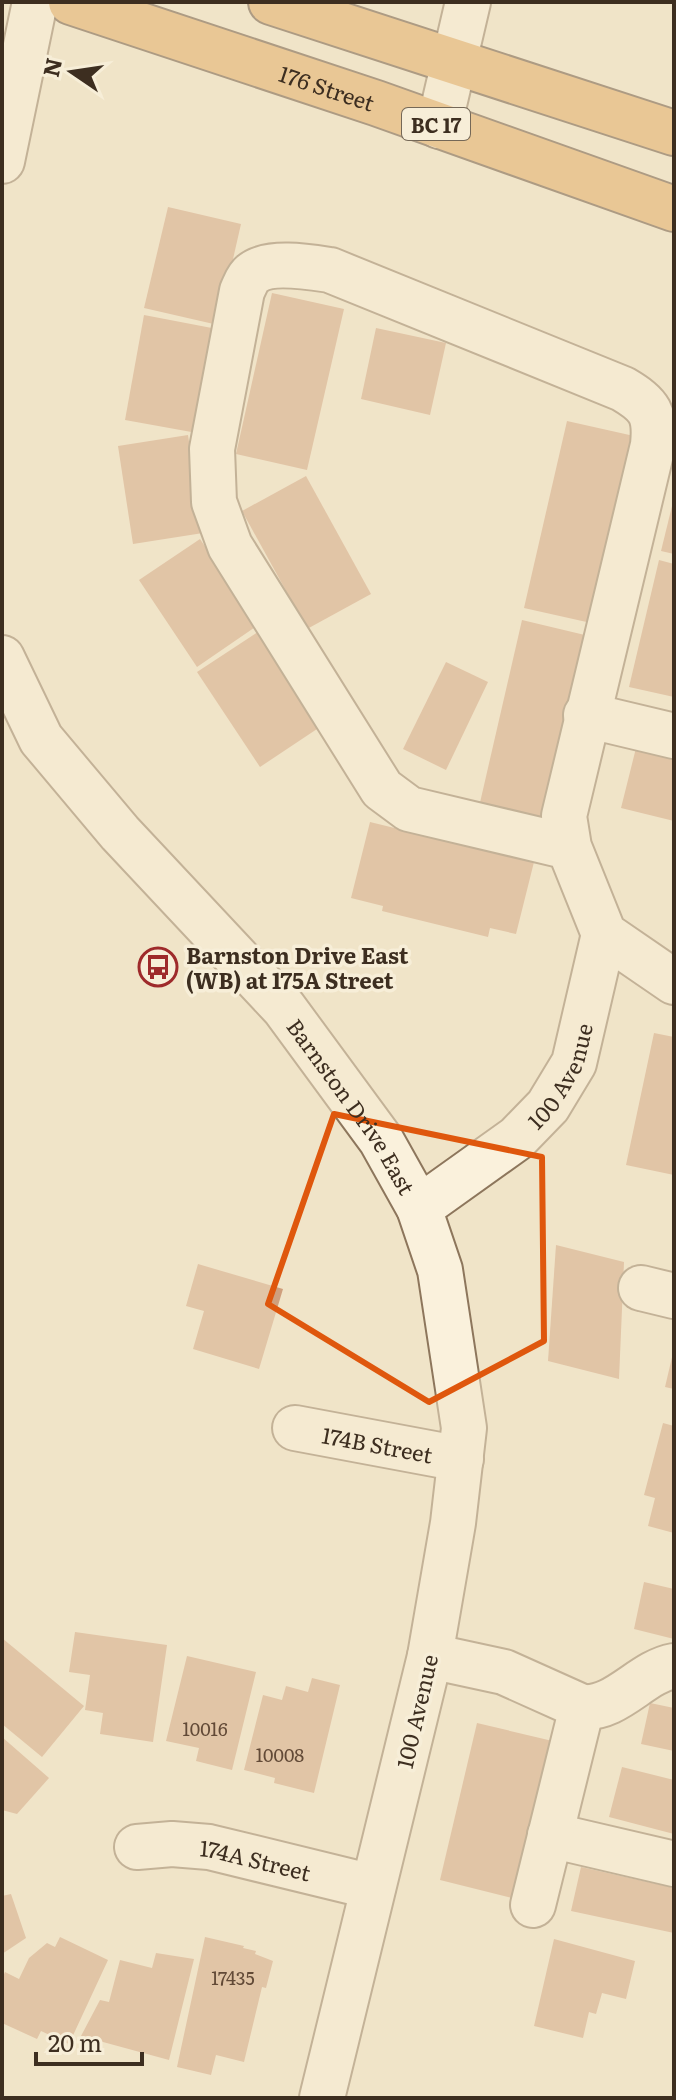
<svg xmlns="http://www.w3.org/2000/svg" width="676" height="2100" viewBox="0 0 676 2100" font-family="Literata,serif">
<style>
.building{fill:#cf9f7d}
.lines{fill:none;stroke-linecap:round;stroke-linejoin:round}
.minor-casing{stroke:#8d765c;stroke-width:48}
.highway-casing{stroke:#5b4430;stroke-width:48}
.minor{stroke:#faf1dc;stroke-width:44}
.highway{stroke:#e0a458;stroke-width:44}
.marked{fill:none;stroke:#df570d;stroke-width:6;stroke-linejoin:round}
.labels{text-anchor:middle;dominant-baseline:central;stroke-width:7;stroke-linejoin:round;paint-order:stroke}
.number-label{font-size:18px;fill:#624a37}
.shield{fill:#f7eed8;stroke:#756857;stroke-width:2}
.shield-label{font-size:20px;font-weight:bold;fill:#3d2e20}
.street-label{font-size:22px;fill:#3d2e20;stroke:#f7eed8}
.poi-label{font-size:22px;font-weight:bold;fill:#3d2e20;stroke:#f7eed8;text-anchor:start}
</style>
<rect width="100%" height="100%" fill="#f0e4c8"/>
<g class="building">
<polygon points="168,207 241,224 218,325 144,308"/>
<polygon points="272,293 344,309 307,470 236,454"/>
<polygon points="144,315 217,329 197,433 125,420"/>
<polygon points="376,328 446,343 430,415 361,399"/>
<polygon points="567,421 634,436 591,623 524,608"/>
<polygon points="188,435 203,533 133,544 118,446"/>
<polygon points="306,476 371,594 307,629 242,511"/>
<polygon points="673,502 674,502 674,554 661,551"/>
<polygon points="200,539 258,625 197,667 139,580"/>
<polygon points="659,560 674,564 674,697 629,687"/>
<polygon points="522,620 589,636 546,822 479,807"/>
<polygon points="258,632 320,727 260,767 197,672"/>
<polygon points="446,662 488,682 446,770 403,749"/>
<polygon points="637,744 674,753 674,821 621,808"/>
<polygon points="370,822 534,862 516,934 490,928 488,937 382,911 383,906 351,898"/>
<polygon points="654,1033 674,1037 674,1175 626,1165"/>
<polygon points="556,1245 624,1262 619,1379 548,1361"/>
<polygon points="198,1264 283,1289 259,1369 193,1349 204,1311 186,1306"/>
<polygon points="673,1353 674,1353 674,1389 665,1387"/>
<polygon points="663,1423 674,1426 674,1533 648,1526 655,1498 644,1495"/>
<polygon points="644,1582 674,1589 674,1639 634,1629"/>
<polygon points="75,1632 167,1645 153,1742 100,1734 103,1713 85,1710 90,1675 69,1672"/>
<polygon points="2,1638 84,1706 42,1757 2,1724"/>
<polygon points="187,1656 256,1672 232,1770 196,1761 199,1748 166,1741"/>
<polygon points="312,1678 340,1685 314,1793 274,1783 275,1778 244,1770 263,1695 282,1700 286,1686 308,1692"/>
<polygon points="650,1703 674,1708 674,1751 641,1744"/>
<polygon points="477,1723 561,1743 524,1901 440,1880"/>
<polygon points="2,1737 49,1778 17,1814 2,1810"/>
<polygon points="622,1767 674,1780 674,1834 609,1817"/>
<polygon points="581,1867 674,1888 674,1933 571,1911"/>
<polygon points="11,1894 26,1938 2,1954 2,1896"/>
<polygon points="60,1937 108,1960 69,2044 41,2031 37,2039 2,2023 2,1979 5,1972 19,1979 29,1958 47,1943 55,1947"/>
<polygon points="205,1937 244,1946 243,1948 256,1951 255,1954 273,1961 266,1988 262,1987 244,2062 216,2055 211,2075 177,2067"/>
<polygon points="554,1939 635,1961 626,1999 602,1993 596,2014 589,2012 583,2038 534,2026"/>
<polygon points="156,1953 194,1959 169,2060 81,2036 100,2000 109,2002 120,1960 152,1968"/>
</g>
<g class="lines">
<defs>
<g id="minor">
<polyline points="439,126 468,2"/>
<polyline points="2,161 35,2"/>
<path id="s1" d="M2,658L41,739L120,833L284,1008L381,1140L419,1208L440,1270L464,1428L453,1523L430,1656L322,2098"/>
<polyline points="586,715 674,736"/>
<path d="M569,847L409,809L382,789L230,546L214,502L212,449L242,291C245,285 247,278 252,274C268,260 310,267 330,270L623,389C650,405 656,414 653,445L564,816L569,847L604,934L674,982"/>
<path id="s2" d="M419,1208L517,1138L548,1106L574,1063L604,934"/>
<polyline points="641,1288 674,1296"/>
<path id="s3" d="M295,1428L461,1459"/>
<path d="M430,1656L504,1672L582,1707C617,1710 641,1672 674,1666"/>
<polyline points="550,1835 674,1864"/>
<path id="s4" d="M137,1847L172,1844L209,1847L373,1887"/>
<polyline points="533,1905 582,1707"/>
</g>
<g id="highway">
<path id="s5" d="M71,2L376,103L674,209"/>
<polyline points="271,2 674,133"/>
</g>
</defs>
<use href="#minor" class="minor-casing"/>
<use href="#highway" class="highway-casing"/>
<use href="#minor" class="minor"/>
<use href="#highway" class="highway"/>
</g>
<path d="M0 0H676V2100H0ZM334,1114L542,1157L544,1341L429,1402L268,1304Z" fill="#f0e4c8" fill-opacity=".55" fill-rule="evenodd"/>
<path class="marked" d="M334,1114L542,1157L544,1341L429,1402L268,1304Z"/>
<defs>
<symbol id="bus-ring" viewBox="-11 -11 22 22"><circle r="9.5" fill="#f7eed8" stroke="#9e2a2b" stroke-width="1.5"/><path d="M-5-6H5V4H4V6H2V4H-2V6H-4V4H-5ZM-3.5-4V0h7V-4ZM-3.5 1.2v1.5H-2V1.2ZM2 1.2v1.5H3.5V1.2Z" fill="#9e2a2b"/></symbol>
</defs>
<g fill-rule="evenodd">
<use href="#bus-ring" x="136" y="945" width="44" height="44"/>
</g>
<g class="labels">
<g class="number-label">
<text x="205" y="1728">10016</text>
<text x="280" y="1754">10008</text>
<text x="233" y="1977">17435</text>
</g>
<rect class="shield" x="402" y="108" width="68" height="32" rx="6"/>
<g class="shield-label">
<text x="436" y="124">BC 17</text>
</g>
<g class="street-label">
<text stroke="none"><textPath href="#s5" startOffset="270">176 Street</textPath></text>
<text stroke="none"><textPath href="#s2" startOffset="198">100 Avenue</textPath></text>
<text stroke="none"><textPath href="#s1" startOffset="572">Barnston Drive East</textPath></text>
<text stroke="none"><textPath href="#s3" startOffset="84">174B Street</textPath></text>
<text transform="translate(416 1711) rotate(-77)">100 Avenue</text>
<text stroke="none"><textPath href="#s4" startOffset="120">174A Street</textPath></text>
</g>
<g class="poi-label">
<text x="186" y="954">Barnston Drive East<tspan x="186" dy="25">(WB) at 175A Street</tspan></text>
</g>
</g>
<rect width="676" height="2100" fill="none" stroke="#3d2e20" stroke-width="8"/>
<g transform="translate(72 72) rotate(283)" stroke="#f7eed8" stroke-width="6" paint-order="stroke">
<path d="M0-6L14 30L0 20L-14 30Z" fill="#3d2e20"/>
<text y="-12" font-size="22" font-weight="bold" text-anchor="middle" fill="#3d2e20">N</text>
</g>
<path d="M36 2052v12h106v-12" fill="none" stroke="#3d2e20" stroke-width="4"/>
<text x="48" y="2052" font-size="24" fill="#3d2e20" stroke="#f7eed8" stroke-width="6" paint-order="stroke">20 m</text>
</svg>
